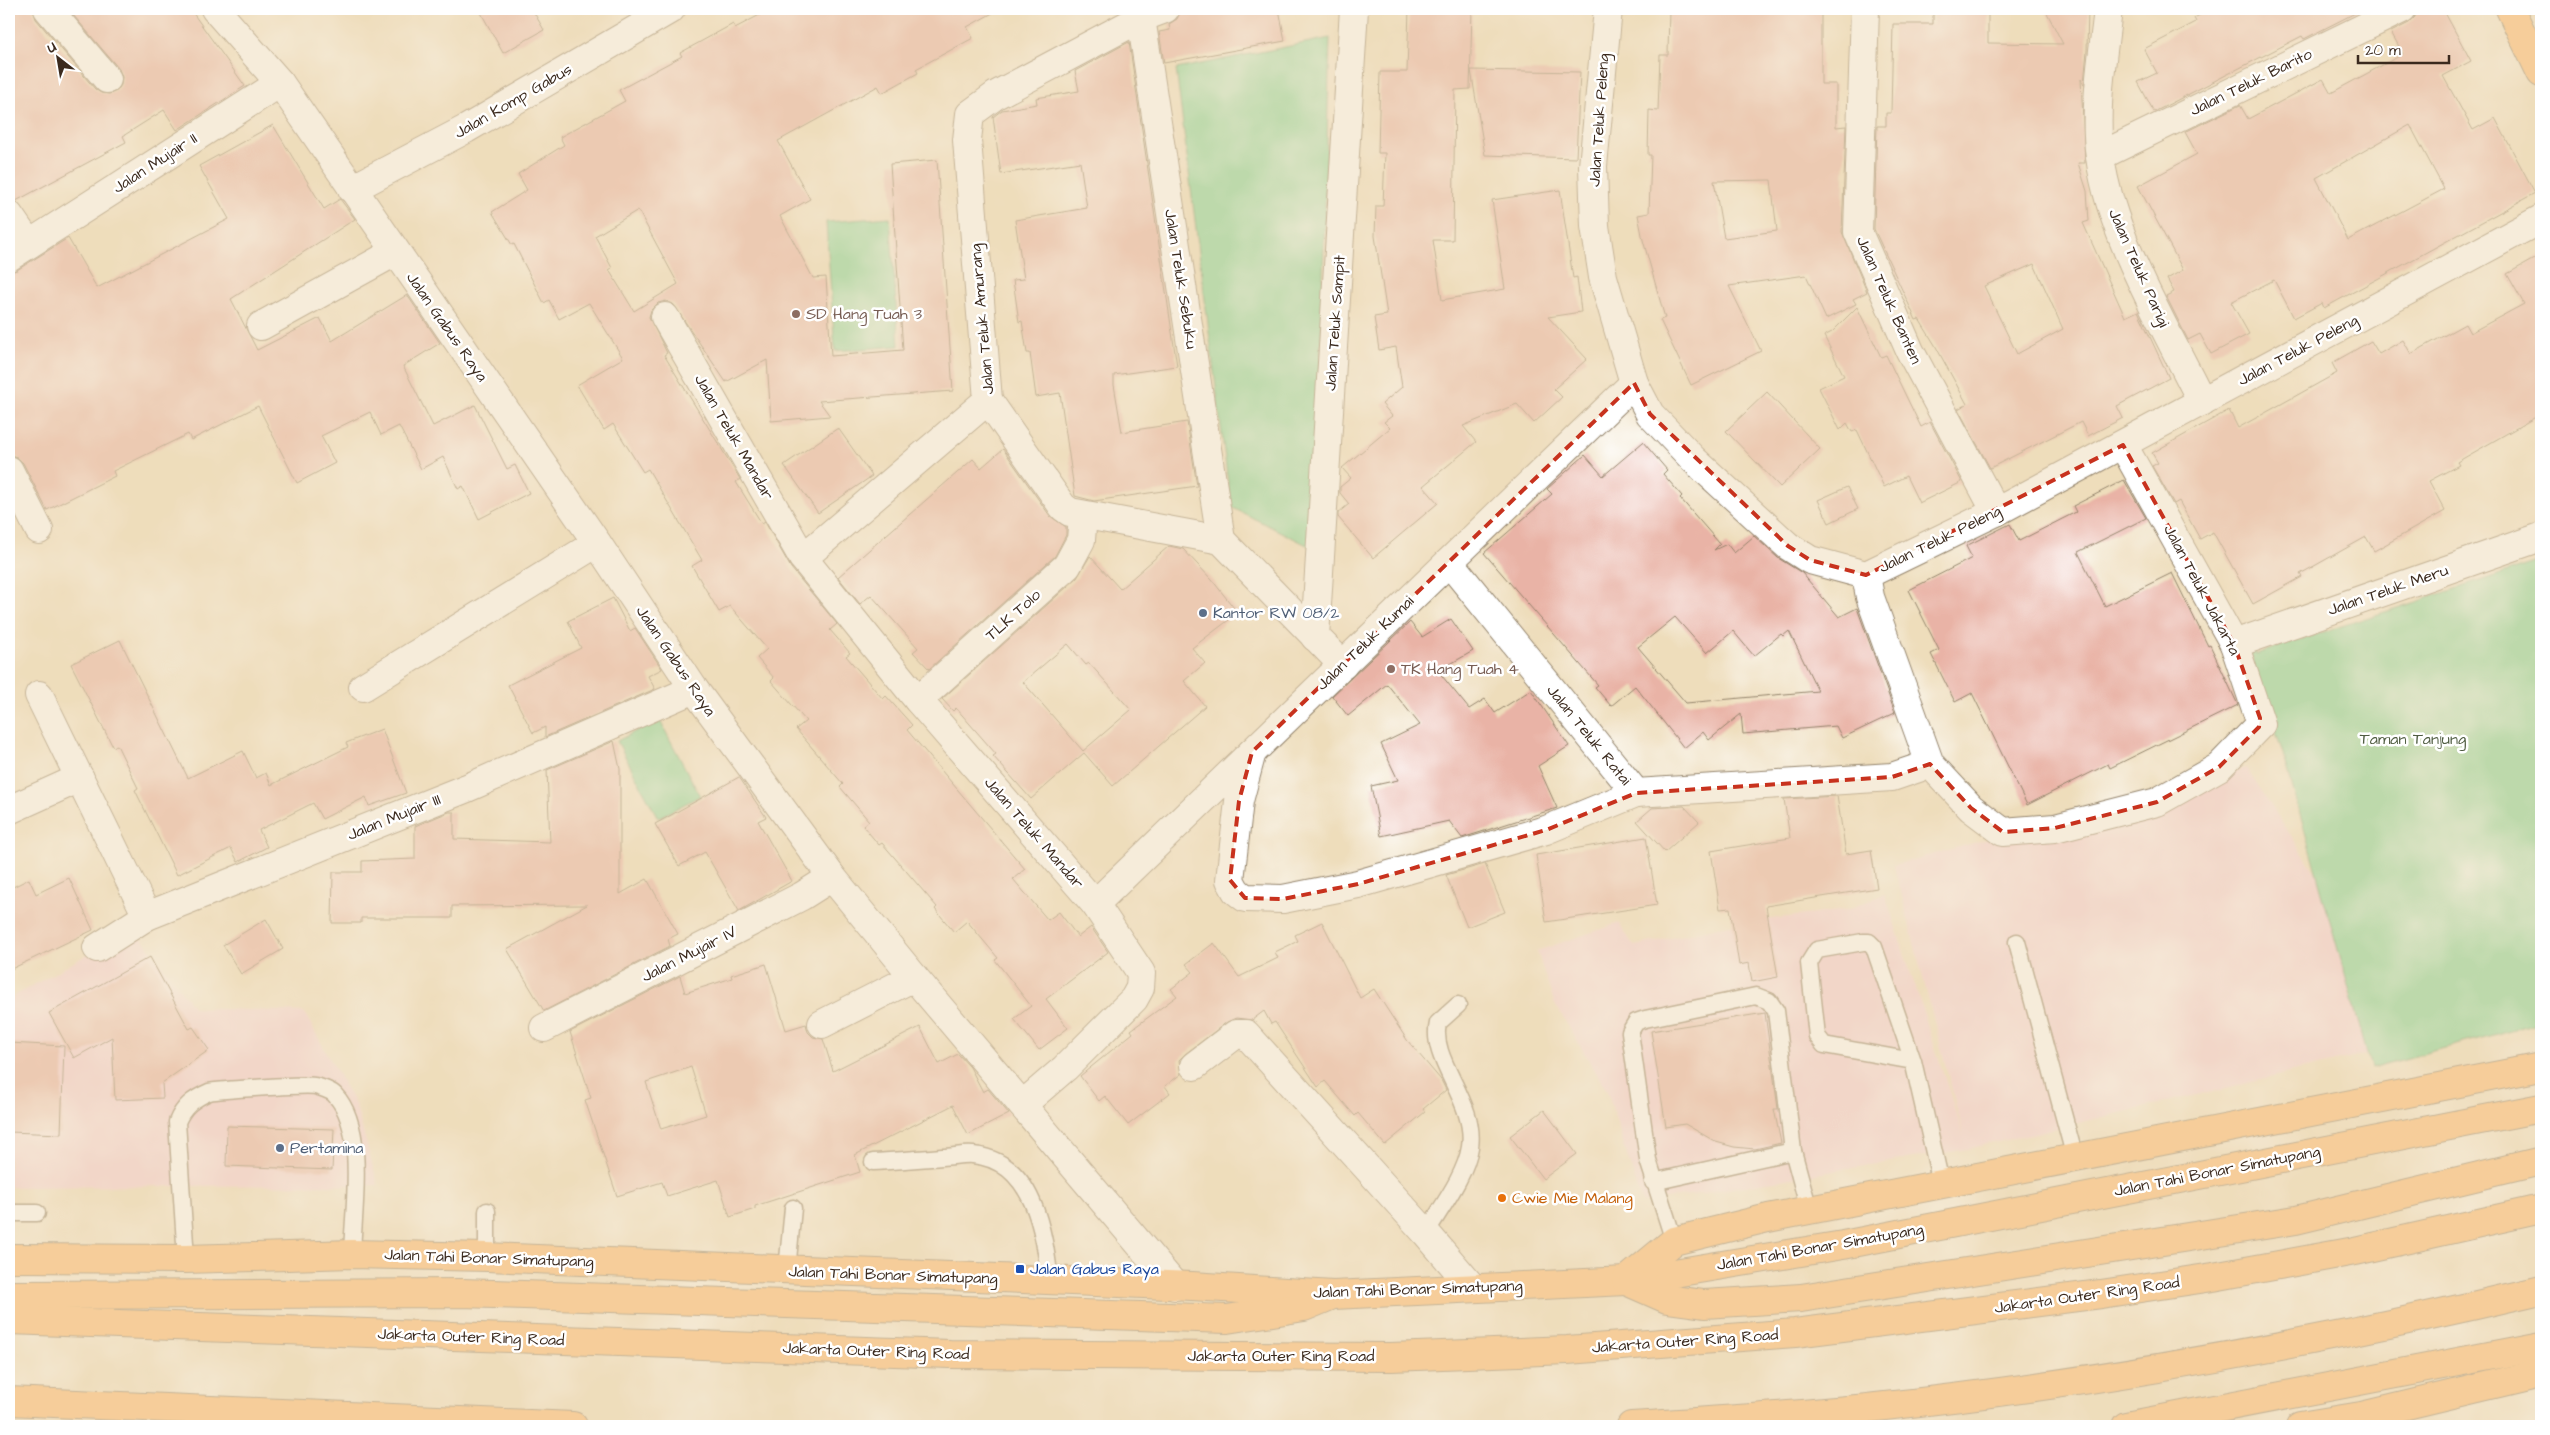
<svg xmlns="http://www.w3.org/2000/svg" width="2550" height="1435" viewBox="0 0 2550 1435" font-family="'Architects Daughter',sans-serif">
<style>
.built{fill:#f6cfd7}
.green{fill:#81d597;stroke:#5e805a}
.building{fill:#e9b3a6;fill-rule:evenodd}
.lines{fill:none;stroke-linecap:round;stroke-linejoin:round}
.service-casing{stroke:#94846c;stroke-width:19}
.minor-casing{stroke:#94846c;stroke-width:30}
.primary-casing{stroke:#94846c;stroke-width:30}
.trunk-casing{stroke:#94846c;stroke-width:30}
.motorway-casing{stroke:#94846c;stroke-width:30}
.service{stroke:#fff;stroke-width:16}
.minor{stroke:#fff;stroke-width:28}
.primary{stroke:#febb71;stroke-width:28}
.trunk{stroke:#febb71;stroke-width:28}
.motorway{stroke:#febb71;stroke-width:28}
.marked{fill:none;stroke:#c8321e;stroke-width:4;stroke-dasharray:10 6;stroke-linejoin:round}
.education-dot{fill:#8d6e63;stroke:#fff;stroke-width:2}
.service-dot{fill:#5c6f8a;stroke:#fff;stroke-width:2}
.food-dot{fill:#e8710a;stroke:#fff;stroke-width:2}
.transit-dot{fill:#1a4fb4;stroke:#fff;stroke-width:2}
.labels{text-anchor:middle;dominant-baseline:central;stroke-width:5;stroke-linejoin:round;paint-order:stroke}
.street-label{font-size:16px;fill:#3b2a1e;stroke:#fff}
.education-label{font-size:16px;fill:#785e54;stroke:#fff;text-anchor:start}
.service-label{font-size:16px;fill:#4e5e75;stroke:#fff;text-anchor:start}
.park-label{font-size:16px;fill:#505d42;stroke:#fff}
.food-label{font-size:16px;fill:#c56008;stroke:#fff;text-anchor:start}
.transit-label{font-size:16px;fill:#164399;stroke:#fff;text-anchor:start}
</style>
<rect width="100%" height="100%" fill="#fff"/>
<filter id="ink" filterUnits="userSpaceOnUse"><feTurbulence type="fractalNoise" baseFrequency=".02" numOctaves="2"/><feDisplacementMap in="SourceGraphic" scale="10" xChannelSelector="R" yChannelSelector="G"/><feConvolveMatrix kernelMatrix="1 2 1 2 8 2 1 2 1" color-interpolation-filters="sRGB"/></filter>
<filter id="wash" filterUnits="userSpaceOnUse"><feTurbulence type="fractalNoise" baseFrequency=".0096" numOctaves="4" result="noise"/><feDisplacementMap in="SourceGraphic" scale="20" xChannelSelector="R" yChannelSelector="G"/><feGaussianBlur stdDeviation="1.12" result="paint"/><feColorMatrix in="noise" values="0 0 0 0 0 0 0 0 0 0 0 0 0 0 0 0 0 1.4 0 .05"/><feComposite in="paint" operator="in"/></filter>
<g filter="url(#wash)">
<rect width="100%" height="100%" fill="#edb"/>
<g class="built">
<polygon points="2246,768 2344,915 2382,1051 1968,1149 1642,1203 1607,1091 1554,1002 1537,951 1619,923 1634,946 1739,923 1846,910 1885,894 1964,1137 1894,865"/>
<polygon points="134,928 194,1008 304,1012 356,1106 378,1185 9,1187 9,999"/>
</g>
<g class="green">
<polygon points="1330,38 1315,549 1231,507 1176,69"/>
<polygon points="890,217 899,346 835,351 826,222"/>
<polygon points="2541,561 2541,1022 2371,1068 2285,760 2250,652 2254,651 2256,654"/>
<polygon points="659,719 700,796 658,818 617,741"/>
</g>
<g id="blocks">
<g class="building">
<polygon points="9,9 33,9 36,19 95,89 101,93 109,94 117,91 121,85 122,77 119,69 68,9 190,9 245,86 177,130 164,110 123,136 126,142 16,201 9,200"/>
<polygon points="479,9 532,9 544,30 503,53"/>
<path d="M771,9H1000L967,27L973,38L916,69L918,73L882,93L878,86L778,141L810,199L780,216L813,278L826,277L831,356L903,350L890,164L937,160L953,391L819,401L830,416L771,421L767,360L726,382L673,304L666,301L658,303L651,310L649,317L667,353L664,355L740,479L736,482L762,524L765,522L791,568L837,624L830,630L850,653L846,656L883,699L886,696L912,725L907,730L1025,869L1013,879L1048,920L1059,912L1078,937L1091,927L1108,952L1046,999L1068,1028L1039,1050L1014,1019L1031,1006L995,960L998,958L967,921L954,932L935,909L937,907L882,843L879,845L863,826L869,821L840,787L843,784L796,729L806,721L771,681L774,678L757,658L767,649L730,606L719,612L692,566L702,560L648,469L643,472L613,424L604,430L577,385L623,358L589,303L559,319L549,300L544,303L514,244L512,245L492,212L527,190L518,174L564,145L560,137L625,101L619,90L682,56L680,53L733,24L735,28ZM638,210L678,284L634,311L609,270L612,268L595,236Z"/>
<polygon points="1202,9 1279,9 1285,41 1164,63 1159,32 1170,30 1169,24 1177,19 1180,13"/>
<polygon points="1409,9 1472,9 1470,89 1455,90 1453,240 1433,240 1442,300 1505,289 1492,200 1560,190 1573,278 1577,277 1581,312 1548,317 1587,359 1554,389 1562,397 1534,423 1517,404 1463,426 1476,442 1423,486 1438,503 1373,558 1338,517 1338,513 1349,504 1340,493 1340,487 1351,478 1342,468 1390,428 1384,422 1392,416 1382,404 1402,387 1396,347 1379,350 1374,317 1387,315 1375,236 1376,206 1383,206 1385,153 1378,153 1380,72 1407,72"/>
<path d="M1669,9H1821V84H1836V127L1846,126L1842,232L1867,292L1853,299L1856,304L1826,319L1806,275L1729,286L1761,351L1691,385L1660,320L1665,318L1643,240L1638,215L1649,213L1651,155H1648L1649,110L1658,111L1660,55H1668ZM1771,180L1777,231L1724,238L1714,181Z"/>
<path d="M1965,9H1988V43L2063,44L2045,9H2088L2087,50L2084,85L2081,79L2085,163H2078L2087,191L2089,221L2083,223L2125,317L2138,311L2169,378L2117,406L2123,418L2088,436L2081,422L1990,468L1958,409L1967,404L1935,345L1919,319L1916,320L1874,229L1877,126H1886V113H1891L1893,24H1933V12H1964ZM2034,264L2063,329L2017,354L1984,286Z"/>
<polygon points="2212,9 2363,9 2304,39 2302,36 2154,112 2138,82 2157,73 2144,49 2196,22 2194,18"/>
<path d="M2417,9H2443L2471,61L2443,76L2473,130L2495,118L2535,193L2324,308L2322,303L2294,318L2274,280L2231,302L2249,334L2211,354L2200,334L2188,340L2166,296L2174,292L2167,279L2183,270L2138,186L2197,154L2185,132L2240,105L2248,119L2323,79L2331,93L2403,54L2391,32L2409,23L2415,17ZM2410,125L2444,189L2348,240L2316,178Z"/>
<polygon points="1129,42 1177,366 1114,375 1114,385 1122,432 1187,422 1197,486 1094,501 1075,496 1060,393 1036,397 1030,353 1027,353 1022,321 1019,322 1013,280 1024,279 1015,220 1087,208 1080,162 1001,174 993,117 1002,110 1037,104 1036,98 1079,91 1075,71"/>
<polygon points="1471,70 1580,72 1576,158 1485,155"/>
<polygon points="273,125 324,209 340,199 355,219 231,299 257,350 320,318 332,341 407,295 440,343 403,366 433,426 475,405 507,469 515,465 529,493 479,519 463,486 458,489 443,457 421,469 399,426 381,435 370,412 321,436 335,463 297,483 258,406 191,440 188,434 113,471 115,476 47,510 23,463 17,457 9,455 9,272 17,270 68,238 97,288 229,219 199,166"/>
<polygon points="2541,255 2541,414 2457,462 2459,465 2429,481 2445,511 2374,551 2366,537 2300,574 2302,577 2253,604 2213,532 2200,539 2179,501 2174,504 2152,466 2158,463 2152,453 2229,410 2238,428 2337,373 2332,363 2371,341 2379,354 2403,340 2411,354 2465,324 2470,333 2524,304 2507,274"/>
<polygon points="1857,307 1881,357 1886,355 1921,427 1930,422 1962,482 1919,503 1906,476 1884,487 1857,430 1852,432 1847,423 1840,430 1819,388 1844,376 1824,336 1832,332"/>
<polygon points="1767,392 1820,449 1780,487 1726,431"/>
<polygon points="838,428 872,476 818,513 784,465"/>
<path d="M1643,442L1667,470L1663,474L1682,496L1680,498L1720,544L1714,550L1727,544L1734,553L1754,536L1778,558L1802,573L1839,617L1857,608L1895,713L1842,738L1836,726L1743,734L1741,714L1709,740L1703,732L1684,748L1635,686L1611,706L1595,687L1598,685L1484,553L1552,494L1547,489L1585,455L1603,476ZM1675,617L1707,653L1733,631L1754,656L1781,634L1783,636L1789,631L1818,691L1686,703L1638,647Z"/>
<polygon points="1003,449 1050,516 1066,527 1066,535 1055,556 929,669 913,652 918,648 871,595 860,604 838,577 973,459 981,468"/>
<polygon points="2124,480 2146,518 2078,552 2105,606 2172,573 2208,646 2210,645 2238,705 2110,768 2108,764 2027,805 1972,693 1955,702 1931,654 1939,650 1909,590 1972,558 1966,546 2010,524 2019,541 2076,512 2073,506"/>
<polygon points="1847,487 1858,509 1829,523 1818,500"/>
<path d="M1169,546L1183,549L1212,580L1238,613L1192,648L1205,663L1184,681L1205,706L1113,786L1084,753L1031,799L993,756L996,754L956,708L953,711L942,699L1077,578L1090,556L1120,589ZM1068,644L1086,665L1089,663L1131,710L1083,751L1023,682Z"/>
<polygon points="613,598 630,631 635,628 662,669 648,676 655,689 545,737 545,727 533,733 508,685 581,648 568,621"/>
<polygon points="1451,619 1473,651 1438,671 1469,709 1485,699 1495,713 1531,690 1569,746 1538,766 1557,808 1462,838 1449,821 1381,836 1371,786 1398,780 1381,744 1420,725 1387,684 1348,716 1332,696 1410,622 1422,637"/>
<polygon points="120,640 188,778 243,751 256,778 266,773 271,785 348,747 346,743 382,729 406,793 369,806 366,797 322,819 313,803 259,830 267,847 238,862 231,848 177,875 135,790 138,788 117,745 113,747 71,664"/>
<polygon points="614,741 620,769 620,894 647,879 678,934 668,939 670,946 544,1011 507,949 587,905 452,906 452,918 361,918 361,923 332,923 333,872 362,872 362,861 415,859 415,826 449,812 454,812 454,839 550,842 547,770"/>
<polygon points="739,777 766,817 758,821 792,881 739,911 705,852 679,866 655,824"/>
<polygon points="1837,796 1846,854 1871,850 1877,888 1766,906 1778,977 1752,982 1749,963 1739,965 1730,908 1720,909 1711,851 1790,838 1784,799"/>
<polygon points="1684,806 1699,822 1665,852 1637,821 1652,808"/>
<polygon points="1646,837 1657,905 1546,922 1536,855"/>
<polygon points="1485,864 1505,912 1467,927 1446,875"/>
<polygon points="69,878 93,930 9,970 9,889 29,879 36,894"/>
<polygon points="266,919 283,949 241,974 223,945"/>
<polygon points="1322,922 1360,998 1374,989 1407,1040 1441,1080 1446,1090 1423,1109 1425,1112 1385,1145 1358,1113 1355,1116 1325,1081 1318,1087 1275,1022 1271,1024 1264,1011 1252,1020 1236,1018 1227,1022 1185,1054 1179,1060 1181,1074 1165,1086 1170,1093 1128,1125 1105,1096 1099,1101 1080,1076 1133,1033 1131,1030 1177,996 1171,989 1193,972 1186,964 1214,943 1239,977 1278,958 1275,952 1298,941 1295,935"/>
<polygon points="150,957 189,1029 193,1027 209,1050 162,1083 163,1098 115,1100 112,1037 74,1058 49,1013"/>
<path d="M766,964L786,1030L806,1024L808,1032L813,1037L823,1039L833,1071L920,1027L939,1064L958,1054L970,1067L983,1092L988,1089L1009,1114L968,1135L953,1105L855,1155L860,1172L755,1206V1209L730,1217L718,1180L667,1196L662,1182L617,1196L585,1100L591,1098L570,1032L680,976L685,993L732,978L731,975ZM691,1067L706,1115L661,1129L646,1082Z"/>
<polygon points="1765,1013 1778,1109 1774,1109 1781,1143 1755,1149 1734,1147 1716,1142 1685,1124 1666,1127 1651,1031"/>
<polygon points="9,1043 64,1046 61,1134 9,1132"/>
<polygon points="1544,1110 1577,1154 1543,1179 1510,1136"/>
<polygon points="227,1126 334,1129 332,1170 226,1166"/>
</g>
</g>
</g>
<g filter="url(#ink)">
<use href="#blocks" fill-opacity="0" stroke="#94846c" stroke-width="1"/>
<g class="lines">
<defs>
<g id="service">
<polyline points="2017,942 2075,1158"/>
<polyline points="1913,1061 1824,1045 1817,1036 1809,963 1817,950 1863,942 1869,942 1874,947 1913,1061 1941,1183"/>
<polyline points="1793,1151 1809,1210"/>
<path d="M873,1162C896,1161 919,1159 942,1157C952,1157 963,1154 973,1155C1034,1161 1044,1232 1050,1281"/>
<polyline points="1653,1182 1793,1151 1776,1011 1769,1001 1756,996 1645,1019 1636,1022 1630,1032 1648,1160 1674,1241"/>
<polyline points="9,1213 37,1213"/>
<path d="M1426,1233C1440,1209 1466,1175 1470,1147C1477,1101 1429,1061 1438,1023L1458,1005"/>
<polyline points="487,1257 487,1211"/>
<path d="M186,1259L177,1122C183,1107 193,1099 209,1092C216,1090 306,1084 315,1086C320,1087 332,1091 335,1095C367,1129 353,1211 352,1254"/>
<polyline points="787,1270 793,1208"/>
</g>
<g id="minor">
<polyline points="48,9 107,79"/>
<polyline points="215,9 280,83 597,543 694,689 832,877 914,977 1175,1286"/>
<polyline points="1165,9 1141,18 996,95 970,114 967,140 988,400 1063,507 1070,512 1221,540 1343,665"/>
<polyline points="1608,9 1593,166 1595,226 1603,277 1634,383 1650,414 1693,459 1788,546 1810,560 1866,575 1996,512 2541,219"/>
<polyline points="1865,9 1858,232 1910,351 1996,512"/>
<path d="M2108,9C2103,56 2093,109 2100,157C2111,238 2166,328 2202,402"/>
<polyline points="1141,18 1221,540"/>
<polyline points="2100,156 2402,9"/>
<polyline points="352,189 466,129 671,9"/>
<polyline points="9,215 29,244"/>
<polyline points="9,257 280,83"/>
<polyline points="665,317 803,558 918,700 1095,904 1141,973 1140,988 1134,999 1065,1068 1022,1105"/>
<polyline points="261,326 395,252"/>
<polyline points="9,470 39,530"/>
<polyline points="803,558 988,400"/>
<polyline points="1449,562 1636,793 1892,777 1930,764"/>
<polyline points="1866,575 1870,597 1930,764 1971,808 2003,832 2055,828 2157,802 2219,767 2261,724 2234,644 2123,445"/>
<polyline points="1315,637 1354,9"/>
<polyline points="2234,644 2541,537"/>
<polyline points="363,687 597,543"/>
<polyline points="39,695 147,916"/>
<polyline points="918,700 1067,566 1081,540 1083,515"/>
<polyline points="1252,752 1239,801 1230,880 1236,891 1245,898 1283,899 1358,884 1546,830 1636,793"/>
<polyline points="9,810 80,778"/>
<polyline points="1095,904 1634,383"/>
<polyline points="97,948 147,916 467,788 694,689"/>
<polyline points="822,1024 914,977"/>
<polyline points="544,1028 802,896 832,877"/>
<polyline points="1194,1066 1236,1034 1246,1034 1426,1233 1473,1288"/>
</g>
<polyline id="primary" points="2510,9 2541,73"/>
<g id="trunk">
<polyline points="9,1258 186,1259 352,1254 487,1257 1192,1286 1333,1295 1626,1281 1843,1245 2541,1108"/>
<polyline points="1627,1280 1674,1241 1768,1218 2541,1067"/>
<polyline points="1626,1281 1667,1299 1704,1304 1801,1298 2296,1220 2541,1161"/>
<polyline points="2126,1426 2541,1346"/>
<polyline points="2300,1426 2361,1416 2541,1373"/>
</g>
<g id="motorway">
<polyline points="9,1295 462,1293 1227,1319 1304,1307 1333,1295"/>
<polyline points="9,1320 950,1354 1391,1357 1567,1350 1795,1333 2101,1294 2213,1277 2355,1251 2541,1209"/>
<polyline points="9,1401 573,1426"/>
<path d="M1631,1426C1713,1421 1794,1416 1876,1407C2100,1383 2322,1342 2541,1290"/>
</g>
</defs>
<use href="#service" class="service-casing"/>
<use href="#minor" class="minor-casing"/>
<use href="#primary" class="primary-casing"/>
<use href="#trunk" class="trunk-casing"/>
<use href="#motorway" class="motorway-casing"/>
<use href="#service" class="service"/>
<use href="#minor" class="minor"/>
<use href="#primary" class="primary"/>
<use href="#trunk" class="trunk"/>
<use href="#motorway" class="motorway"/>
</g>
</g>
<path d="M0 0H2550V1435H0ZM1634,383L1650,414L1788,546L1810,560L1866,575L2123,445L2234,644L2260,718L2259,727L2219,767L2157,802L2055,828L2003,832L1971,808L1930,764L1892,777L1636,793L1546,830L1358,884L1283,899L1245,898L1230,880L1239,801L1252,752Z" fill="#edb" fill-opacity=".55" fill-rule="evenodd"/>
<path class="marked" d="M1634,383L1650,414L1788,546L1810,560L1866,575L2123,445L2234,644L2260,718L2259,727L2219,767L2157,802L2055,828L2003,832L1971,808L1930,764L1892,777L1636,793L1546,830L1358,884L1283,899L1245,898L1230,880L1239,801L1252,752Z"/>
<g class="education-dot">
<circle cx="796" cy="314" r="5"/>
<circle cx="1391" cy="669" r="5"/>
</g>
<g class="service-dot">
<circle cx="1203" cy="613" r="5"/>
<circle cx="280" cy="1148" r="5"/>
</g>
<circle class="food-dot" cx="1502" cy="1198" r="5"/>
<rect class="transit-dot" x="1015" y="1264" width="10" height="10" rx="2.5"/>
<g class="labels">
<g class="street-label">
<text transform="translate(2251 82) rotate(-26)">Jalan Teluk Barito</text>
<text transform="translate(513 101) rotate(-30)">Jalan Komp Gabus</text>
<text transform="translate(1599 120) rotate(-86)">Jalan Teluk Peleng</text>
<text transform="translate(155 163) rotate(-33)">Jalan Mujair II</text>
<text transform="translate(2139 268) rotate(66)">Jalan Teluk Parigi</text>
<text transform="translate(1181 279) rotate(81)">Jalan Teluk Sebuku</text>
<text transform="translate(1889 300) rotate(66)">Jalan Teluk Banten</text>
<text transform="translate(982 319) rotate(-95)">Jalan Teluk Amurang</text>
<text transform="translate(1335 323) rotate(-86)">Jalan Teluk Sampit</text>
<text transform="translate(447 327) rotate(55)">Jalan Gabus Raya</text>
<text transform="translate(2298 350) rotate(-28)">Jalan Teluk Peleng</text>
<text transform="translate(734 437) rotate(60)">Jalan Teluk Mandar</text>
<text transform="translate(1940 539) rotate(-26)">Jalan Teluk Peleng</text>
<text transform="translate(2202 590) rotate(62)">Jalan Teluk Jakarta</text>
<text transform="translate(2388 590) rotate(-19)">Jalan Teluk Meru</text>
<text transform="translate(1013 615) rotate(-42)">TLK Tolo</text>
<text transform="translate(1365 643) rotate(-44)">Jalan Teluk Kumai</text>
<text transform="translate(676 661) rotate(56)">Jalan Gabus Raya</text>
<text transform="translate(1589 735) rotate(51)">Jalan Teluk Ratai</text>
<text transform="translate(394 817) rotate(-22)">Jalan Mujair III</text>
<text transform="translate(1034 833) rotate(49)">Jalan Teluk Mandar</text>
<text transform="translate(689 954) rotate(-27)">Jalan Mujair IV</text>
<text transform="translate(2217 1171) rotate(-11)">Jalan Tahi Bonar Simatupang</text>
<text transform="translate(1820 1247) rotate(-10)">Jalan Tahi Bonar Simatupang</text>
<text transform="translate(489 1258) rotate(2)">Jalan Tahi Bonar Simatupang</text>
<text transform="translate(893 1275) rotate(2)">Jalan Tahi Bonar Simatupang</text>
<text transform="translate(1418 1289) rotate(-2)">Jalan Tahi Bonar Simatupang</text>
<text transform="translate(2087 1295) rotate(-8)">Jakarta Outer Ring Road</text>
<text transform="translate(471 1337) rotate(2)">Jakarta Outer Ring Road</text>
<text transform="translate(1685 1341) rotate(-4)">Jakarta Outer Ring Road</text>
<text transform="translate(876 1351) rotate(2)">Jakarta Outer Ring Road</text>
<text x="1281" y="1356">Jakarta Outer Ring Road</text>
</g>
<g class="education-label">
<text x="806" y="314">SD Hang Tuah 3</text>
<text x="1401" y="669">TK Hang Tuah 4</text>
</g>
<g class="service-label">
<text x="1213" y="613">Kantor RW 08/2</text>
<text x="290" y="1148">Pertamina</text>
</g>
<g class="park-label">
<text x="2413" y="739">Taman Tanjung</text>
</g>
<g class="food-label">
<text x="1512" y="1198">Cwie Mie Malang</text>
</g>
<g class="transit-label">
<text x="1030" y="1269">Jalan Gabus Raya</text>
</g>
</g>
<rect width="2550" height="1435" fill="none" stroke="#fff" stroke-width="30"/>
<g transform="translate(58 58) rotate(329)" stroke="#ffffff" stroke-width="4" paint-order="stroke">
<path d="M0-4L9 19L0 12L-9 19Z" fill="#3b2a1e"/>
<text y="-8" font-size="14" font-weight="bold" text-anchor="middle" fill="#3b2a1e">U</text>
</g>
<path d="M2358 55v8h91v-8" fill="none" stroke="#3b2a1e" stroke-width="2.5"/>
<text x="2365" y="55" font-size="15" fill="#3b2a1e" stroke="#ffffff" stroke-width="4" paint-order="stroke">20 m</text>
</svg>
